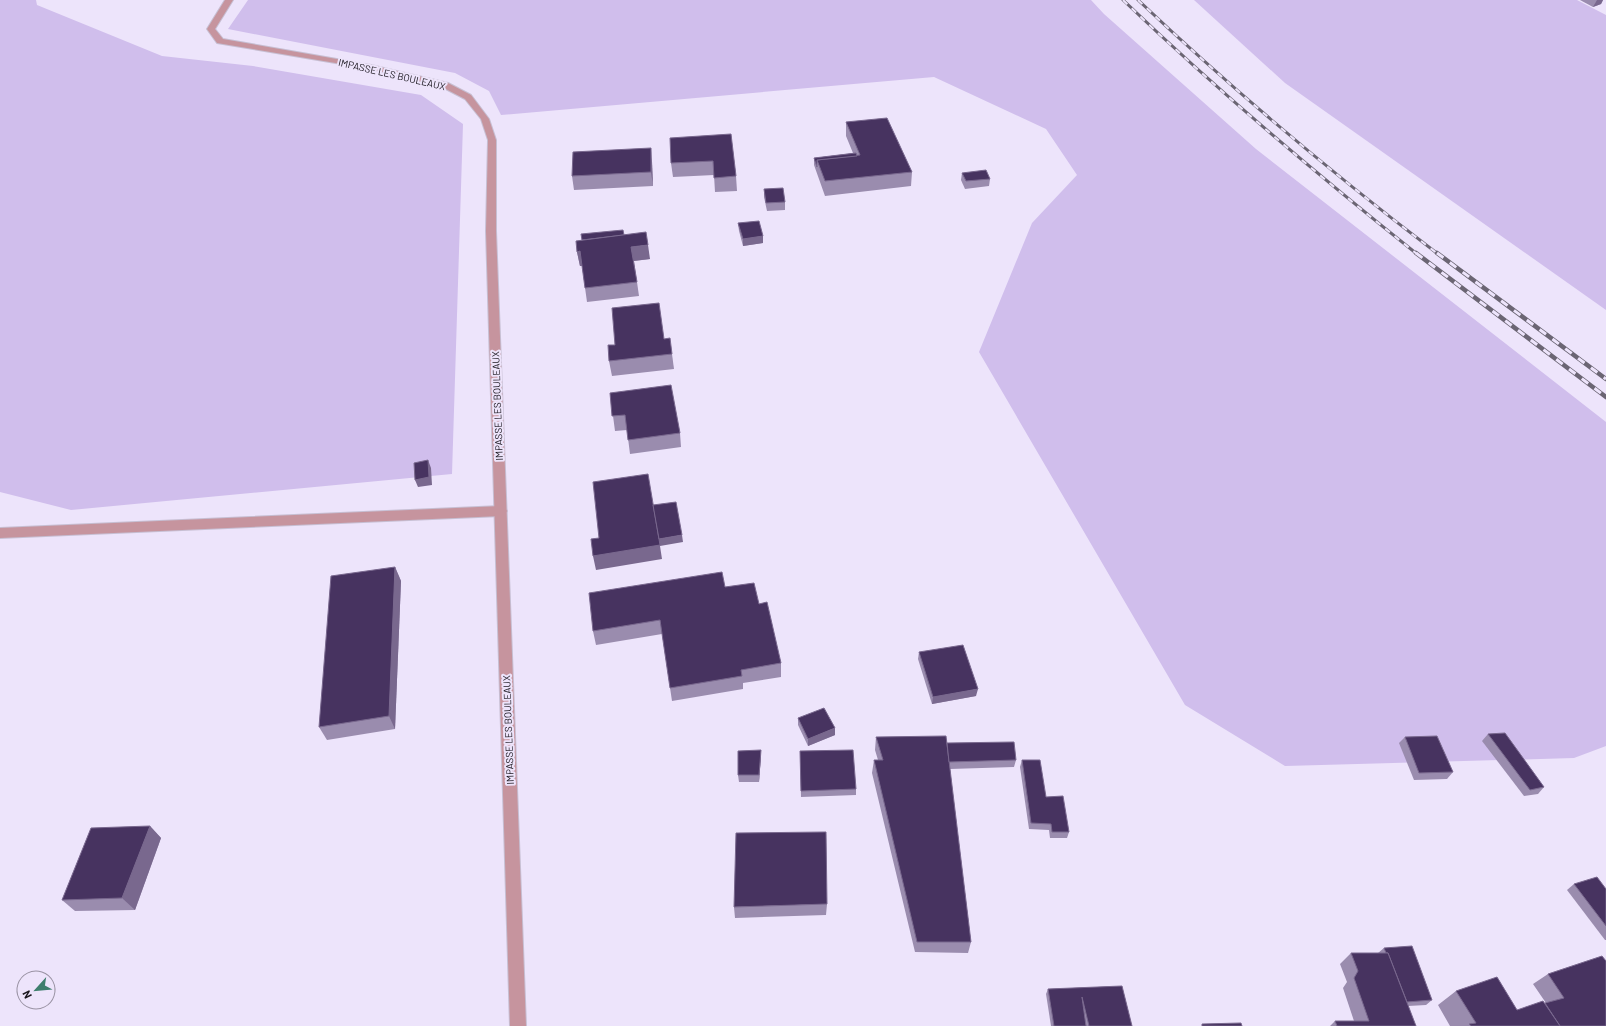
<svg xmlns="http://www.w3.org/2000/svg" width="1606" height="1026" viewBox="0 0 1606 1026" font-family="Barlow,sans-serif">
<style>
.green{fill:#d0beec}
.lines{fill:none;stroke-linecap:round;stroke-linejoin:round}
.lane-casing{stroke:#c7bfd3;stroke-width:2}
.street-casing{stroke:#c7bfd3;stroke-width:2}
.lane{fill:#c6949e;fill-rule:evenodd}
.street{fill:#c6949e;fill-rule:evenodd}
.rail-far1-casing{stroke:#6b6573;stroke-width:3}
.rail-casing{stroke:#6b6573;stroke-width:4.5}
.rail-far1{stroke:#ede4fb;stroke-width:2;stroke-dasharray:6;stroke-linecap:butt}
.rail{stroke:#ede4fb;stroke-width:3;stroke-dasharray:8;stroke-linecap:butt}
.wall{fill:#9a8cae}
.shaded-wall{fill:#79688e}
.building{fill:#473360;stroke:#79688e}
.labels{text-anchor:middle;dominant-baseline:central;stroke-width:4;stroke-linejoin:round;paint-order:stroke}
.street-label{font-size:10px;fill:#1a161e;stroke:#ede4fb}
</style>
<rect width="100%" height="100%" fill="#ede4fb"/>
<g class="green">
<polygon points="0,0 36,0 37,5 162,56 253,66 421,95 463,124 452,474 71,510 0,492"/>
<polygon points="248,0 1091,0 1104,14 1256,149 1606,422 1606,746 1574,758 1285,766 1185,705 979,352 1032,223 1077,175 1046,129 934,77 501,115 489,91 455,73 228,29"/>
<polygon points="1194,0 1577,0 1606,15 1606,310 1285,83"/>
</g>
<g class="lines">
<defs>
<polygon id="lane" points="501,506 505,508 507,511 505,514 501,516 0,538 0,528"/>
<polygon id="street" points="225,0 233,0 215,29 223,39 371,65 448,83 471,95 489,119 496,140 496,231 526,1026 510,1026 486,231 488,140 481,119 465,99 442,87 371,69 217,43 207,29"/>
</defs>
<use href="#lane" class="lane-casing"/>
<use href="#street" class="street-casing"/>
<use href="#lane" class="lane"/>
<use href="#street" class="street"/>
<defs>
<g id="rail-far1">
<path d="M1123,0C1217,90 1315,173 1417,254"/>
<path d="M1138,0C1233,90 1333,174 1438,254"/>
</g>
<g id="rail">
<polyline points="1416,253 1606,397"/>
<polyline points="1437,253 1606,379"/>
</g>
</defs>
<use href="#rail-far1" class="rail-far1-casing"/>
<use href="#rail" class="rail-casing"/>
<use href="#rail-far1" class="rail-far1"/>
<use href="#rail" class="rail"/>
</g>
<g class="wall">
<polygon points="1580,0 1603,0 1601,4 1593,7"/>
<polygon points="846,122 912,172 911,186 825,196 814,165 814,158 853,153 846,136"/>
<polygon points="731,134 736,176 737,191 715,192 714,175 673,177 671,163"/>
<polygon points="652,162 653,186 574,190 572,176"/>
<polygon points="962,173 990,179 989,186 965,189 961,180"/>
<polygon points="764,189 785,202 785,210 767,211 764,197"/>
<polygon points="738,223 763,236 763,243 743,246 739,231"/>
<polygon points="624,235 650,259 634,261 639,296 587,302 582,266 580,266 577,252"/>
<polygon points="664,339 672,354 674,369 612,376 609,361"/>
<polygon points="610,393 680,433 681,447 630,454 627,430 615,431"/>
<polygon points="395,567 401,581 395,729 327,740 319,727"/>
<polygon points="725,587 759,604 781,663 781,677 743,683 743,689 672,701 662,634 596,645 593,631"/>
<polygon points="919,652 976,696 932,704 918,659"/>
<polygon points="798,718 835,735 808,746 798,725"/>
<polygon points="1488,734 1544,787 1538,794 1524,796 1482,741"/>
<polygon points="876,737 1016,760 1014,767 950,769 971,942 968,953 915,952 872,773 874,760 878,760 875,750"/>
<polygon points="1405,737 1453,772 1447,779 1414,780 1399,743"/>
<polygon points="800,751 856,789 856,795 801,797"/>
<polygon points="761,756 759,782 739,782 738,775"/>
<polygon points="1022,760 1069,832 1067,838 1050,838 1049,830 1029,829 1020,767"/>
<polygon points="150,826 161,838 135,910 75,911 62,900"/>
<polygon points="1574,884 1606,889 1606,940 1605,940 1567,890"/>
<polygon points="827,904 826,915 735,918 734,907"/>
<polygon points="1384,948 1432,1000 1426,1005 1408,1006 1416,1026 1330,1026 1335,1021 1354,1021 1343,988 1347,982 1340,964 1351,953 1378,953"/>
<polygon points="1548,974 1606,1026 1450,1026 1438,1005 1456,991 1517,1010 1546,1003 1533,984"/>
<polygon points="1122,986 1132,1026 1051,1026 1046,994 1048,989"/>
</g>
<g class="shaded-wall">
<polygon points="1597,0 1603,0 1601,4 1593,7"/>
<polygon points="651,148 652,162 653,186 651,172"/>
<polygon points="763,236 763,243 743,246 743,239"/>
<polygon points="648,245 650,259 633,261 631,247"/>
<polygon points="580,251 583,266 580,266 577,252"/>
<polygon points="428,460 431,468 432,485 418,487 415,480"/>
<polygon points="682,535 683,542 660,546 662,559 596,570 593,556 659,539"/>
<polygon points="395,567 401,581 395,729 389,716"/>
<polygon points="978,689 976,696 932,704 933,697"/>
<polygon points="835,728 835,735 808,746 808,739"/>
<polygon points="761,750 761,756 759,782 759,775"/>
<polygon points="150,826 161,838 135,910 122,898"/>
</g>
<g class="building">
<polygon points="887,118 912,172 825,181 817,160 860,155 846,122"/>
<polygon points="731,134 736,176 714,178 713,161 671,163 670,138"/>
<polygon points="651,148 651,172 572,176 573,152"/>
<polygon points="856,153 857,156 817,160 817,167 814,158"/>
<polygon points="986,170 990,179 966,181 962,173"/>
<polygon points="783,188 785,202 766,203 764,189"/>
<polygon points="759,221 763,236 743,239 738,223"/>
<polygon points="623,230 624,235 582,240 581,234"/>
<polygon points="646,232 648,245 631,247 637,282 585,288 580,251 577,252 576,241"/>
<polygon points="659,303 664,339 670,338 672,354 609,361 608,345 615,345 612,308"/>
<polygon points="671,385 680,433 628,440 625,415 612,416 610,393"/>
<polygon points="428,460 429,477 415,480 414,463"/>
<polygon points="648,474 660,545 593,556 591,539 599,538 593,482"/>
<polygon points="676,502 682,535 659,539 653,505"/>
<polygon points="395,567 389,716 319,727 331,576"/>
<polygon points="722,572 725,587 754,583 759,604 767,602 781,663 741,670 742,676 670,688 660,620 593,631 589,593"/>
<polygon points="963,645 978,689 933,697 919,652"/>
<polygon points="824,708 835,728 808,739 798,718"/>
<polygon points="1505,733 1544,787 1530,790 1488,734"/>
<polygon points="946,736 971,942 917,942 874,760 883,760 876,737"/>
<polygon points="1437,736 1453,772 1419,773 1405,737"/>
<polygon points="1014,742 1016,760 949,762 947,743"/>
<polygon points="761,750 759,775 738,775 738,751"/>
<polygon points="853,750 856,789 801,791 800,751"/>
<polygon points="1022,760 1040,760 1046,797 1063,796 1069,832 1052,832 1051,824 1031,823"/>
<polygon points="150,826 122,898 62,900 91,828"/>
<polygon points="826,832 827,904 734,907 736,833"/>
<polygon points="1597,877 1606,889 1606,926 1574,884"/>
<polygon points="1412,946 1432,1000 1407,1002 1388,953 1386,953 1384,948"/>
<polygon points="1351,953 1388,953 1416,1026 1337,1026 1335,1021 1369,1021 1354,978 1358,971"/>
<polygon points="1602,956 1606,961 1606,1026 1560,1026 1545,1003 1564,998 1548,974"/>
<polygon points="1497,977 1517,1010 1543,1001 1560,1026 1471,1026 1469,1024 1476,1023 1456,991"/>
<polygon points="1122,986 1132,1026 1089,1026 1082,997 1086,1026 1054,1026 1048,989"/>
<polygon points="1241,1023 1242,1026 1202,1026 1202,1024"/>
</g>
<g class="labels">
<g class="street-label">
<text transform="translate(392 74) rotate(13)">IMPASSE LES BOULEAUX</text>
<text transform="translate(497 406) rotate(-92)">IMPASSE LES BOULEAUX</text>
<text transform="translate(508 730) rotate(-92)">IMPASSE LES BOULEAUX</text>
</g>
</g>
<g transform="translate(36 990) rotate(243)"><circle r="19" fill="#ede4fb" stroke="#9992a3"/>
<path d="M0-3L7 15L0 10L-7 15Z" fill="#3e7e6d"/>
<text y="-6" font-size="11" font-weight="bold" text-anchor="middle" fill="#1a161e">N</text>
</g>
</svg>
